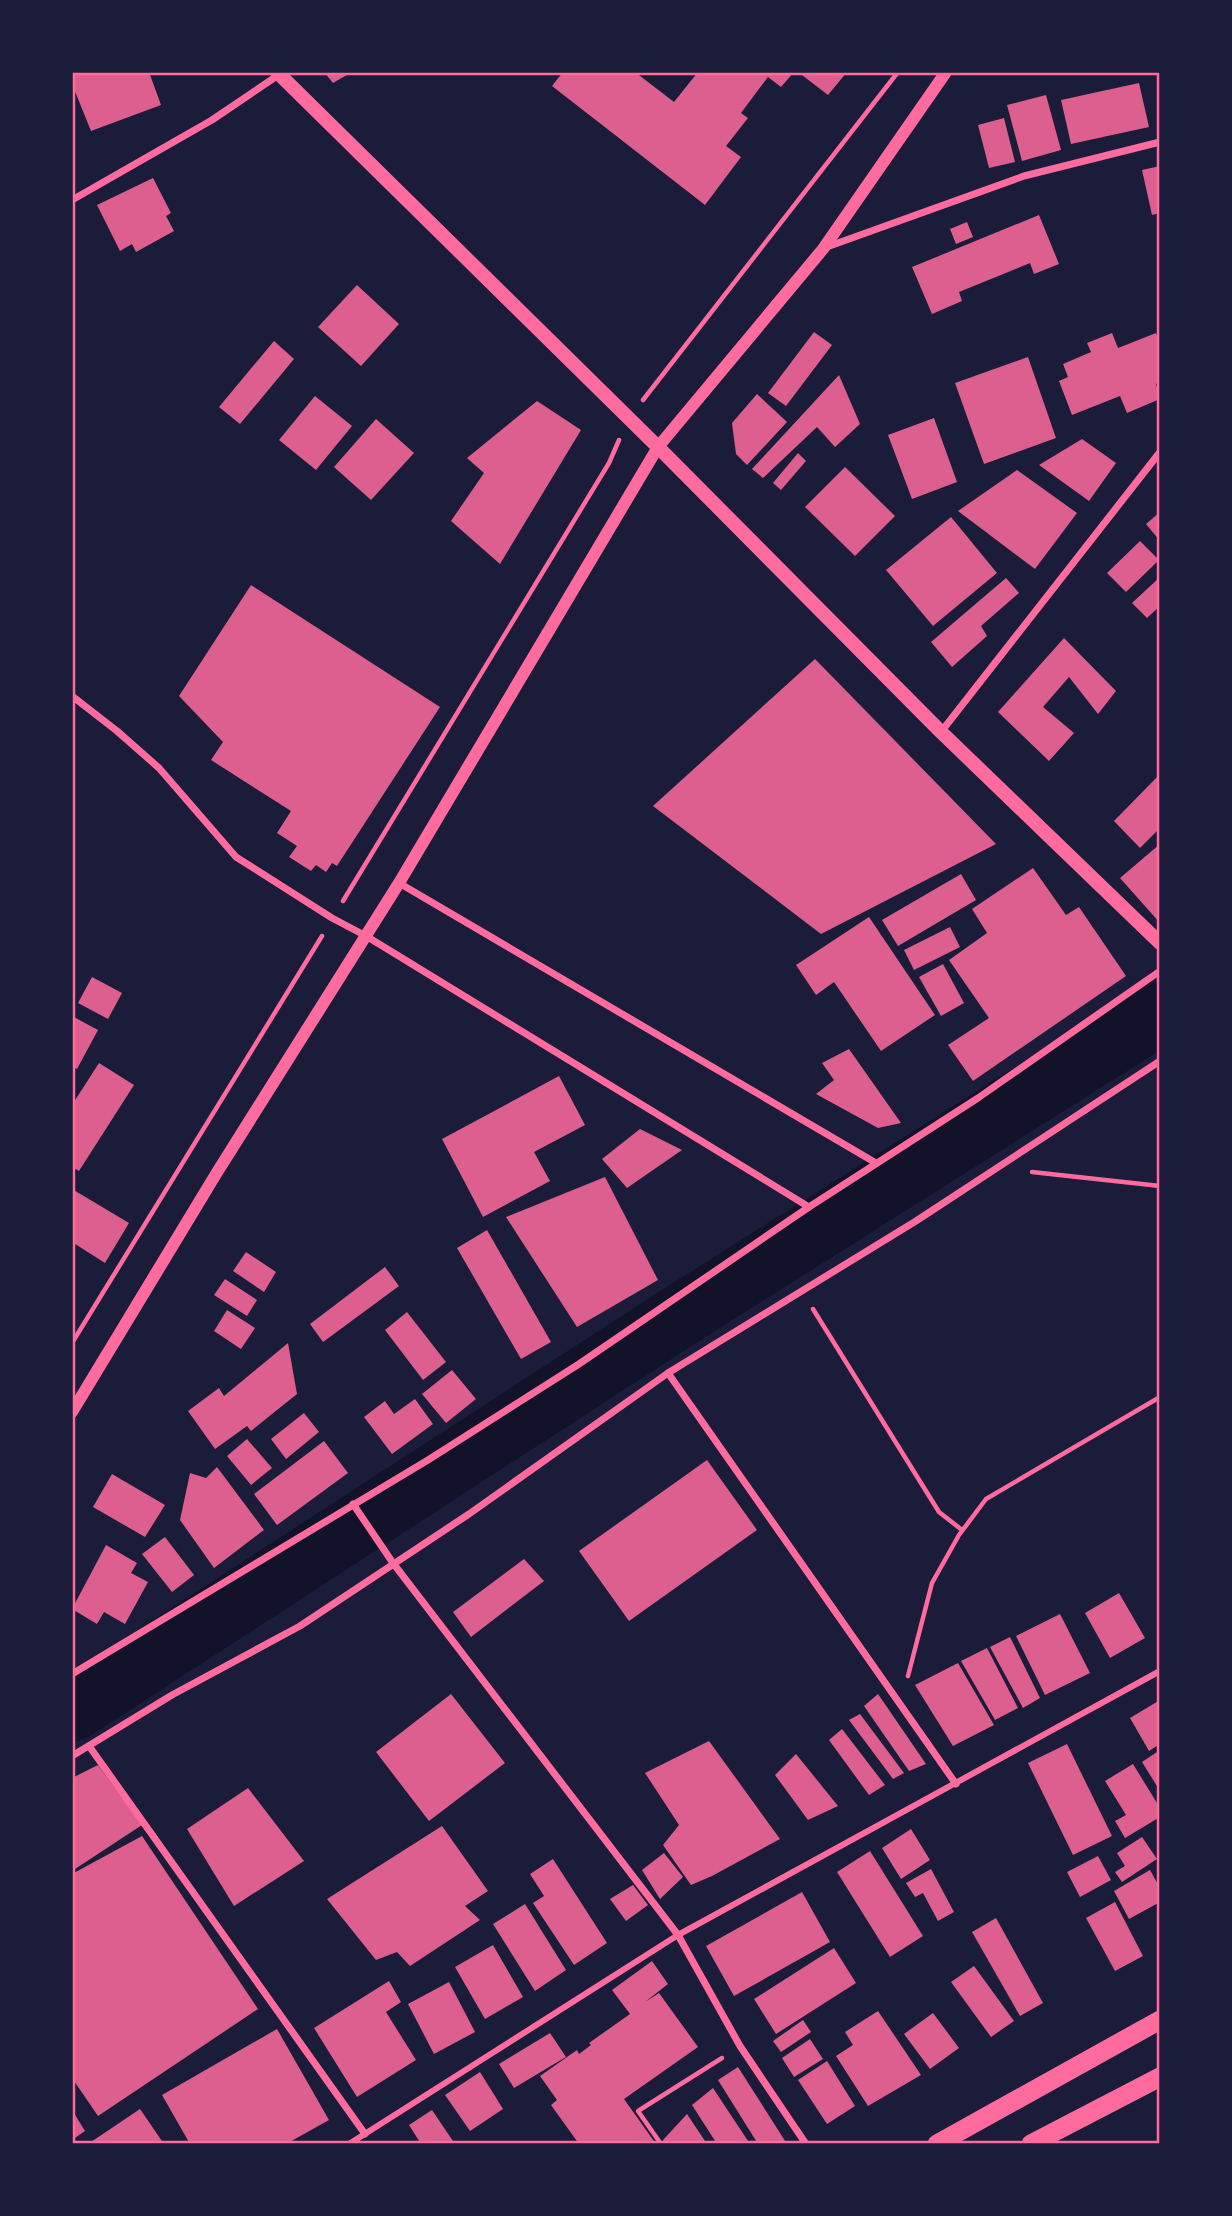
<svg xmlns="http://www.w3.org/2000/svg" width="1232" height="2216" viewBox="0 0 1232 2216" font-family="Roboto,sans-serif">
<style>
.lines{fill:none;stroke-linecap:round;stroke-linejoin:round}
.river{stroke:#12122b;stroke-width:63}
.building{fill:#dd5f8e}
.path{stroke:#ff6b9d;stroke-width:4.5}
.pedestrian{stroke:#ff6b9d;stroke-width:6}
.minor{stroke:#ff6b9d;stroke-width:7}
.tertiary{stroke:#ff6b9d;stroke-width:12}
.secondary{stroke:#ff6b9d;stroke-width:14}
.trunk{stroke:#ff6b9d;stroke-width:19}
.neatline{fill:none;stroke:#ff6b9d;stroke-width:2.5}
</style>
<rect width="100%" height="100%" fill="#1b1b3a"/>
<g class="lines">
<polyline class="river" points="72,1710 675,1319 1160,1013"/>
</g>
<g class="building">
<polygon points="72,72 149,72 161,105 91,131 72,84"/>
<polygon points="324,72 352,72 333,83"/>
<polygon points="563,72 635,72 674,102 698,72 794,72 781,87 768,77 741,113 748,118 726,146 741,157 705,205 552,86"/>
<polygon points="798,72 847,72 828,95"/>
<polygon points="1139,83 1149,127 1071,144 1061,100"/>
<polygon points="1046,95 1061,150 1022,161 1007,105"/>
<polygon points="1004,118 1015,162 989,168 978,125"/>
<polygon points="1160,166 1160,213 1152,215 1142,170"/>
<polygon points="153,178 171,213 166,216 174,231 136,252 132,244 120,251 97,205"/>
<polygon points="1039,215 1059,264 1034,274 1030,263 959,292 962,301 932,314 912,267"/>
<polygon points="967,222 973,237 956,244 950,229"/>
<polygon points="357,285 399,324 361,366 318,327"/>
<polygon points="814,332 832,345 786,406 768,393"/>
<polygon points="1112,333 1118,348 1156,333 1160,344 1160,382 1156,384 1160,399 1127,413 1120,396 1072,415 1059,381 1068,377 1063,364 1091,352 1087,343"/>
<polygon points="274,341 294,359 240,424 219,407"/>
<polygon points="1028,357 1056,438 984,464 955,383"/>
<polygon points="839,375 860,424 835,447 817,427 763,478 752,469"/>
<polygon points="757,394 787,422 747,465 736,454 732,423"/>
<polygon points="315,396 352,426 316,470 279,440"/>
<polygon points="537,401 581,430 500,564 451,521 484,473 467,458"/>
<polygon points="934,418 957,482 912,499 888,435"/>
<polygon points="376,419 414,453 371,500 334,467"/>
<polygon points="1082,439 1116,463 1089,501 1039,465"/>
<polygon points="798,453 806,461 781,490 773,483"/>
<polygon points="845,467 895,516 855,556 805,507"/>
<polygon points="1017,470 1077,513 1035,569 958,511"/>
<polygon points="1160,512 1160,541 1146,524"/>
<polygon points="951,517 997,573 933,626 886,570"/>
<polygon points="1140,541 1159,560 1126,592 1107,573"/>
<polygon points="1160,577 1160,606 1147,618 1132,603"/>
<polygon points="1006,578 1019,593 981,626 987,636 952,667 931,642"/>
<polygon points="251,585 440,707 337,866 332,863 326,872 316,865 311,871 289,857 297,846 277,833 291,811 211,760 223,742 179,696"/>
<polygon points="1064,638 1116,691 1098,714 1069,677 1043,707 1074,733 1049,761 998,712"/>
<polygon points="815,659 996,844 821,934 653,806"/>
<polygon points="1160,774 1160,828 1140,848 1114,821"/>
<polygon points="1160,844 1160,923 1120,878"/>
<polygon points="1033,868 1066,915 1079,907 1126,976 973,1081 948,1045 989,1018 949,960 987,933 972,909"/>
<polygon points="961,874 976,900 898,946 882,920"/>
<polygon points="869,917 935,1015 881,1051 834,982 816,995 796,965"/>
<polygon points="950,927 960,947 914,970 904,950"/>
<polygon points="943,964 964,1003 941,1016 919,977"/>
<polygon points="92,977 122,993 108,1019 78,1003"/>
<polygon points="72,1016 98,1030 77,1069 72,1066"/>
<polygon points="849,1049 901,1123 878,1128 816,1094 834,1080 822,1063"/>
<polygon points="99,1063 134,1085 79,1171 72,1167 72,1105"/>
<polygon points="559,1076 585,1125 534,1152 550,1181 483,1217 442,1139"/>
<polygon points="640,1129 682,1150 627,1188 602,1159"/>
<polygon points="605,1177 658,1280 577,1327 506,1217"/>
<polygon points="72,1189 129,1223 105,1263 72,1242"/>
<polygon points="487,1230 551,1342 521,1359 457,1248"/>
<polygon points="246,1252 276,1272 264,1292 233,1271"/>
<polygon points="385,1267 399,1286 323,1342 310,1324"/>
<polygon points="225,1279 257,1300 247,1316 214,1295"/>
<polygon points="227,1310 255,1328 241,1349 214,1331"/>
<polygon points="407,1312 446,1362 423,1380 385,1330"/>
<polygon points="288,1343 297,1394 251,1431 247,1426 215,1449 188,1411 219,1388 224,1396"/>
<polygon points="452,1370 476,1399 446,1423 422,1394"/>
<polygon points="415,1399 433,1424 392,1454 364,1417 385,1401 394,1414"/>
<polygon points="304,1413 319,1432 286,1459 271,1439"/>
<polygon points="247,1439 272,1468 251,1485 227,1456"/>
<polygon points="324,1441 348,1473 277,1525 254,1494"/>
<polygon points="707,1460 757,1530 629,1621 579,1551"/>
<polygon points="217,1467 264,1530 214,1568 180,1520 190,1473 206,1478"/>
<polygon points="112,1474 165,1505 145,1537 93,1507"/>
<polygon points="165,1537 194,1575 172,1592 142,1554"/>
<polygon points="106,1545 137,1563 131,1573 148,1582 125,1624 104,1612 97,1624 72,1609"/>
<polygon points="524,1559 544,1581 471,1637 453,1612"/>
<polygon points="1119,1593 1145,1638 1110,1658 1085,1613"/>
<polygon points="1060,1614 1090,1673 1045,1695 1016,1636"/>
<polygon points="1010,1637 1040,1698 1023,1708 990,1647"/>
<polygon points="987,1648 1018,1708 995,1720 961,1661"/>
<polygon points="958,1663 994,1725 953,1746 915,1685"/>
<polygon points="451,1694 505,1763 429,1821 376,1752"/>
<polygon points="878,1694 926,1764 909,1771 864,1706"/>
<polygon points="1160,1700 1160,1744 1149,1751 1130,1718"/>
<polygon points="860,1714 904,1773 893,1779 849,1720"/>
<polygon points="842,1729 885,1785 869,1795 829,1740"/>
<polygon points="709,1741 780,1839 712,1876 691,1885 663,1845 679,1825 645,1773"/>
<polygon points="1067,1744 1112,1836 1073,1855 1028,1763"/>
<polygon points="1160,1750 1160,1791 1142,1762"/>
<polygon points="796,1754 838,1806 808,1820 775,1775"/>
<polygon points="1133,1764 1160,1808 1160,1817 1125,1838 1115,1821 1126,1815 1105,1781"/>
<polygon points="98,1765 142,1825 72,1871 72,1778"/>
<polygon points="248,1788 304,1861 234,1906 187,1829"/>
<polygon points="442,1826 488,1891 465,1906 480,1920 410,1966 397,1952 376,1960 327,1899"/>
<polygon points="911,1829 930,1860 901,1879 882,1848"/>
<polygon points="142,1836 258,2009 98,2116 72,2078 72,1874"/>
<polygon points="1142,1837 1157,1859 1122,1882 1115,1872 1125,1866 1117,1853"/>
<polygon points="870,1851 923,1936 890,1957 837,1872"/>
<polygon points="664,1853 683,1877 660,1899 642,1870"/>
<polygon points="1098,1856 1111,1880 1080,1897 1067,1872"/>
<polygon points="553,1859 607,1943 574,1965 533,1903 544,1896 530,1874"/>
<polygon points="931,1869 954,1912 938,1921 923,1893 915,1897 906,1883"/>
<polygon points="1150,1870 1160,1888 1160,1902 1129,1919 1114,1891"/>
<polygon points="633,1885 648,1905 626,1921 610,1899"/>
<polygon points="802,1892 830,1942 734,1996 706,1946"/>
<polygon points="1115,1902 1143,1956 1115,1971 1086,1918"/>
<polygon points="525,1904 566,1970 535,1991 493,1924"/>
<polygon points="996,1918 1043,2003 1020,2016 972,1932"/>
<polygon points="493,1945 523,1997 485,2019 455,1967"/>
<polygon points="834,1948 856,1983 776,2034 754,1999"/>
<polygon points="652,1961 668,1984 645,2002 659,1993 698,2047 624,2099 656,2144 579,2144 551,2105 557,2100 540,2076 577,2050 579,2054 591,2045 589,2043 630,2014 612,1990"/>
<polygon points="974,1966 1014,2021 991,2037 951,1982"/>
<polygon points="389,1981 401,2002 386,2012 416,2060 357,2097 314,2028"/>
<polygon points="449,1982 475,2032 434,2054 408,2004"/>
<polygon points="878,2011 921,2075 868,2106 836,2056 853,2045 845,2032"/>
<polygon points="933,2013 959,2048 930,2069 904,2034"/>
<polygon points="803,2020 811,2032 781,2052 773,2041"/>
<polygon points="277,2029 329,2120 286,2144 190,2144 162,2095"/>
<polygon points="550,2033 566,2057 514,2088 499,2064"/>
<polygon points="810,2039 823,2059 794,2077 782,2058"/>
<polygon points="827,2061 855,2106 827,2124 798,2080"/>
<polygon points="738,2067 787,2144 758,2144 718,2080"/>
<polygon points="480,2072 503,2109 470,2131 445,2095"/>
<polygon points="713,2088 750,2144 717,2144 692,2105"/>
<polygon points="140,2109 164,2144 88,2144"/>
<polygon points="72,2110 85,2131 72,2140"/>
<polygon points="432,2110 455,2144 421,2144 409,2125"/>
<polygon points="687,2114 707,2144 665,2144 663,2140"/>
</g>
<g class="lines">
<g class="path">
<polyline points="643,400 898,72"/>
<polyline points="343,901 609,463 619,440"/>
<polyline points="1032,1172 1160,1186"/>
<polyline points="813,1309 939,1512 962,1530"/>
<polyline points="72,1343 322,936"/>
<polyline points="908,1676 932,1583 959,1535 986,1499 1160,1397"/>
<polyline points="661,2144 638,2111 722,2058"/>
</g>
<polyline class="pedestrian" points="349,2144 678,1935 1160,1671"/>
<g class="minor">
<polyline points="72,200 212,120 280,74"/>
<polyline points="824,248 1024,176 1160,142"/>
<polyline points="72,696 117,731 159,768 236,857 332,918 366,936 809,1207"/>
<polyline points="941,732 1160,452"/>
<polyline points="399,883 876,1163"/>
<polyline points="668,1373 956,1784"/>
<polyline points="353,1504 393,1563 678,1935 740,2046 806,2144"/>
<polyline points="72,1674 428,1460 579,1364 809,1207 978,1098 1160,971"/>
<polyline points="89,1746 365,2134"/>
<polyline points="72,1756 172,1695 300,1626 469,1514 668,1373 916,1221 1160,1061"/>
</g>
<polyline class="tertiary" points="72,1412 216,1174 399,883 658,447 823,249 946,72"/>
<polyline class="secondary" points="277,72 658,447 941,732 1160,943"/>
<g class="trunk">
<polyline points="937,2144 1160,2020"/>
<polyline points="1031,2144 1160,2077"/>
</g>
</g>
<rect width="1232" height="2216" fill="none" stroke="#1b1b3a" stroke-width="147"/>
<rect x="74" y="74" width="1084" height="2068" class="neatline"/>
</svg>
